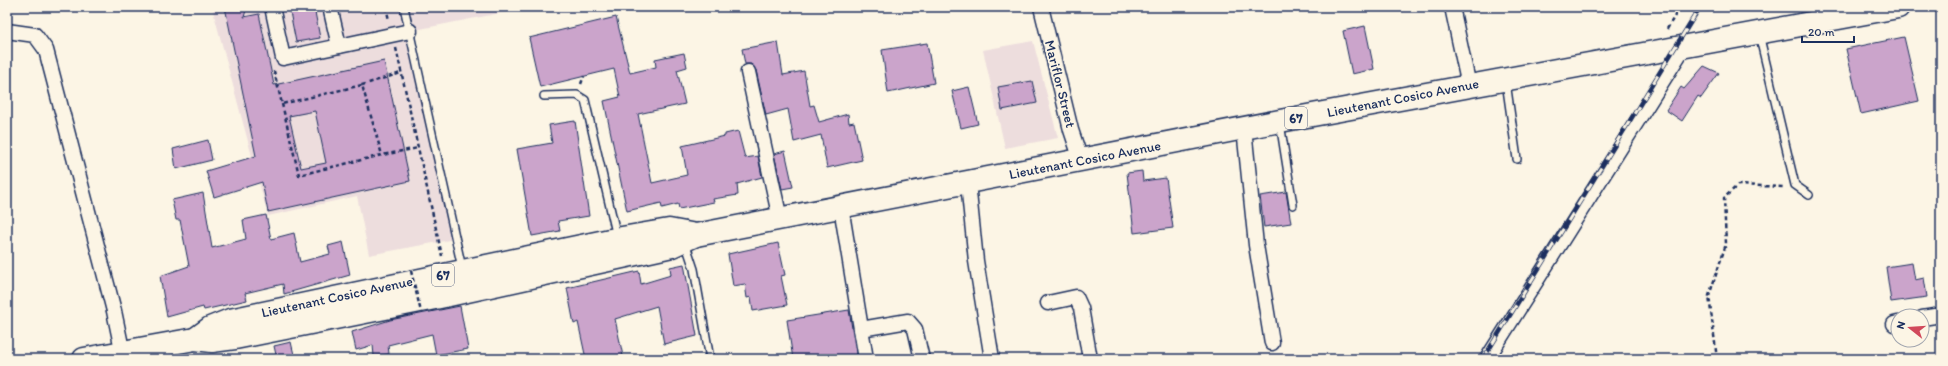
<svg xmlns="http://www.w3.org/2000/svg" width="1948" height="366" viewBox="0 0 1948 366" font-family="Itim,sans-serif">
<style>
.built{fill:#eddddd}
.building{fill:#cba4cb;stroke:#1b2f5e;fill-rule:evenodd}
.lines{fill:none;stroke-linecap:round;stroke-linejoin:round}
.lane-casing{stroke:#1b2f5e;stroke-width:10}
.street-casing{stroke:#1b2f5e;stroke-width:17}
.primary-casing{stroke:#1b2f5e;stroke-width:25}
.path{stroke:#1b2f5e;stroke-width:2.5;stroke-dasharray:4 3;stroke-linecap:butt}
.lane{stroke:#fcf5e5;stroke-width:7}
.street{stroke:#fcf5e5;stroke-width:14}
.primary{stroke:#fcf5e5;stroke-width:22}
.rail-casing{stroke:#1b2f5e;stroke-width:4.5}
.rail{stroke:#fcf5e5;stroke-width:3;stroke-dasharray:9;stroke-linecap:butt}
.path-bridge{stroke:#1b2f5e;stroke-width:2.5;stroke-dasharray:4 3;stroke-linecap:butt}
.labels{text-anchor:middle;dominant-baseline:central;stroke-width:3.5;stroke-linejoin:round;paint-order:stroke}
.shield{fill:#fcf5e5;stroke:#5e6a86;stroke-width:1}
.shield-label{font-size:13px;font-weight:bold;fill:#1b2f5e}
.street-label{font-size:14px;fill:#1b2f5e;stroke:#fcf5e5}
</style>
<rect width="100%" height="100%" fill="#fcf5e5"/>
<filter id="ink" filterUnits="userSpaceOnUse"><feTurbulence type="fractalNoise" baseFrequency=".025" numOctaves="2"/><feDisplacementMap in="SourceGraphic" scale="8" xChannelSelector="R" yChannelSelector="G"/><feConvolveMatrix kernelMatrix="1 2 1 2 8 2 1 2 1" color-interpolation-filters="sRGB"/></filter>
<g filter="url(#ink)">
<g class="built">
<polygon points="212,7 510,7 511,11 410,31 460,238 369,255 357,196 268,216"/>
<polygon points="1033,41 1058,138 1005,148 983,50"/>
</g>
<g class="building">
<path d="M225,7H247L244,17L259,14L274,85L384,61L410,181L268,212L262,182L214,197L206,171L256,156ZM315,111L326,163L301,168L289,116Z"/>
<polygon points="289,7 314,7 320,38 296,42"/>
<polygon points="616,17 630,73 656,67 655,59 684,53 687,67 677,70 685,104 638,114 652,183 687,175 682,146 725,136 725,134 738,131 745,158 758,156 762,177 737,184 738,195 713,199 714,202 679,209 678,204 662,208 661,203 627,211 604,101 620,97 614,69 540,87 529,38"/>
<polygon points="1365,26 1374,69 1352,74 1343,31"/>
<polygon points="1904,37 1919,101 1861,114 1846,49"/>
<polygon points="778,42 783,75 804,71 810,106 814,105 819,122 848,114 849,123 854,122 862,160 827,168 821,135 794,142 788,109 766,115 756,70 751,64 745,64 742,49"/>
<polygon points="927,43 934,83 888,93 882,50"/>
<polygon points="1704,66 1719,73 1701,98 1698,96 1682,121 1666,110 1681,87 1684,89"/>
<polygon points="1032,81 1037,103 1002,110 998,87"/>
<polygon points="969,87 978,124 961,128 952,91"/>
<polygon points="575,121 589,216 558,221 560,231 532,236 517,149 552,143 549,125"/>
<polygon points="208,140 212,160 176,169 173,149"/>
<polygon points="785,151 793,187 782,189 774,154"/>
<polygon points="1142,171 1143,181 1166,178 1173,228 1134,233 1127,173"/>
<polygon points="1286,192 1291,223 1264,227 1260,196"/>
<polygon points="203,193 212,248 246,239 243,220 266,215 271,239 294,233 300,262 330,254 328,246 343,242 350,275 284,294 283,284 245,293 247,300 204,310 203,307 167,317 160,276 189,266 180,220 176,220 172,200"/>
<polygon points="778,243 785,275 781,276 787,305 753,311 751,297 747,298 745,284 733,286 728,254"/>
<polygon points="1912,263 1915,280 1924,278 1927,297 1891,302 1886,267"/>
<polygon points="684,264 697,336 664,344 657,306 615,319 623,356 611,359 586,359 578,322 574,324 567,288 639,271 641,284 671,275 670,267"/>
<polygon points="460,306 468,349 436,355 432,334 388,345 389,354 374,356 373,345 356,350 352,332 390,320"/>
<polygon points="849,310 857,359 793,359 787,320"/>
<polygon points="291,342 295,359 277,359 274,346"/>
</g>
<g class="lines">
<defs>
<g id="lane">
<polyline points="404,7 462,268"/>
<polyline points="1759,34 1795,185 1809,195"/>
<polyline points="1506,82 1517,159"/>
<polyline points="544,96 577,95 585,100 617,237"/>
<polyline points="1280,123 1293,205"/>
<polyline points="685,242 694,269 710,359"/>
</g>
<g id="street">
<polyline points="272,7 283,58 410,31"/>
<polyline points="330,7 339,46"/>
<polyline points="1041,7 1071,130 1081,160"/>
<polyline points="1452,7 1469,86"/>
<polyline points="7,31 35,35 46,50 114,311 124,359"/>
<polyline points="748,72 780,219"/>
<polyline points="1244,129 1256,245 1272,343"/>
<polyline points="968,183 976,261 992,359"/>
<polyline points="841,207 866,359"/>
<polyline points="1048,303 1076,297 1081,308 1090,359"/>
<polyline points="1922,318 1941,315"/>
<polyline points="1894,324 1898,323"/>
<polyline points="861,329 908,321 915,329 922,359"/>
<polyline points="1487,359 1684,47"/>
</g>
<g id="primary">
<polyline points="195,339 210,328 230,320 610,240 669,230 696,235"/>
<polyline points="84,359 195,339 212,341 235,338 440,297 645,252 672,246 696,235 1280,121 1898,7"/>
</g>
</defs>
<use href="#lane" class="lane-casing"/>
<use href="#street" class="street-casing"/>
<use href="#primary" class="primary-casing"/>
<g class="path">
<polyline points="386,7 389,20"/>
<polyline points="1667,29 1680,7"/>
<polyline points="396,48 442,256"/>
<polyline points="274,71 282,104 362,85 382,155"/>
<polyline points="581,84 584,76"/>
<polyline points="362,85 401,73"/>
<polyline points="282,104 299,175 382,155 418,148"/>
<polyline points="1717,359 1709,296 1726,244 1724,198 1738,185 1783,187"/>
</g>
<use href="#lane" class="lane"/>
<use href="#street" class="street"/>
<use href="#primary" class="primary"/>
<defs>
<polyline id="rail" points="1483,359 1700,7"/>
</defs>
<use href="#rail" class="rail-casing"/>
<use href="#rail" class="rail"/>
<polyline class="path-bridge" points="411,271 421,312"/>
</g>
</g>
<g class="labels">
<g class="shield">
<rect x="1285" y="107" width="22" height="22" rx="3"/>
<rect x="432" y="264" width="22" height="22" rx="3"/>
</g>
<g class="shield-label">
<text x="1296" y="118">67</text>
<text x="443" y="275">67</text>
</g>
<g class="street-label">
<text transform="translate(1060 84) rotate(76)">Mariflor Street</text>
<text transform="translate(1403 98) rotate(-11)">Lieutenant Cosico Avenue</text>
<text transform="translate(1085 160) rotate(-11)">Lieutenant Cosico Avenue</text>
<text transform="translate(337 297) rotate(-12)">Lieutenant Cosico Avenue</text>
</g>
</g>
<rect width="1948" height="366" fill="none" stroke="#fcf5e5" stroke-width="24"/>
<rect x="12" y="12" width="1924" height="342" fill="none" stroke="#1b2f5e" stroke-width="1.5" filter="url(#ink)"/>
<g transform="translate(1910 328) rotate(287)"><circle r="19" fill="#fcf5e5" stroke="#a2a6af"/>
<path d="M0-3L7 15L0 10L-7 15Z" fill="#d1495b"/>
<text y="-6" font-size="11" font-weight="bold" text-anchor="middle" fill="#1b2f5e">N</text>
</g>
<path d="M1802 36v6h52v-6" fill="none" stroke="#1b2f5e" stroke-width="2"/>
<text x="1808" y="36" font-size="12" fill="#1b2f5e" stroke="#fcf5e5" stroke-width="3" paint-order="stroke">20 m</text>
</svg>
